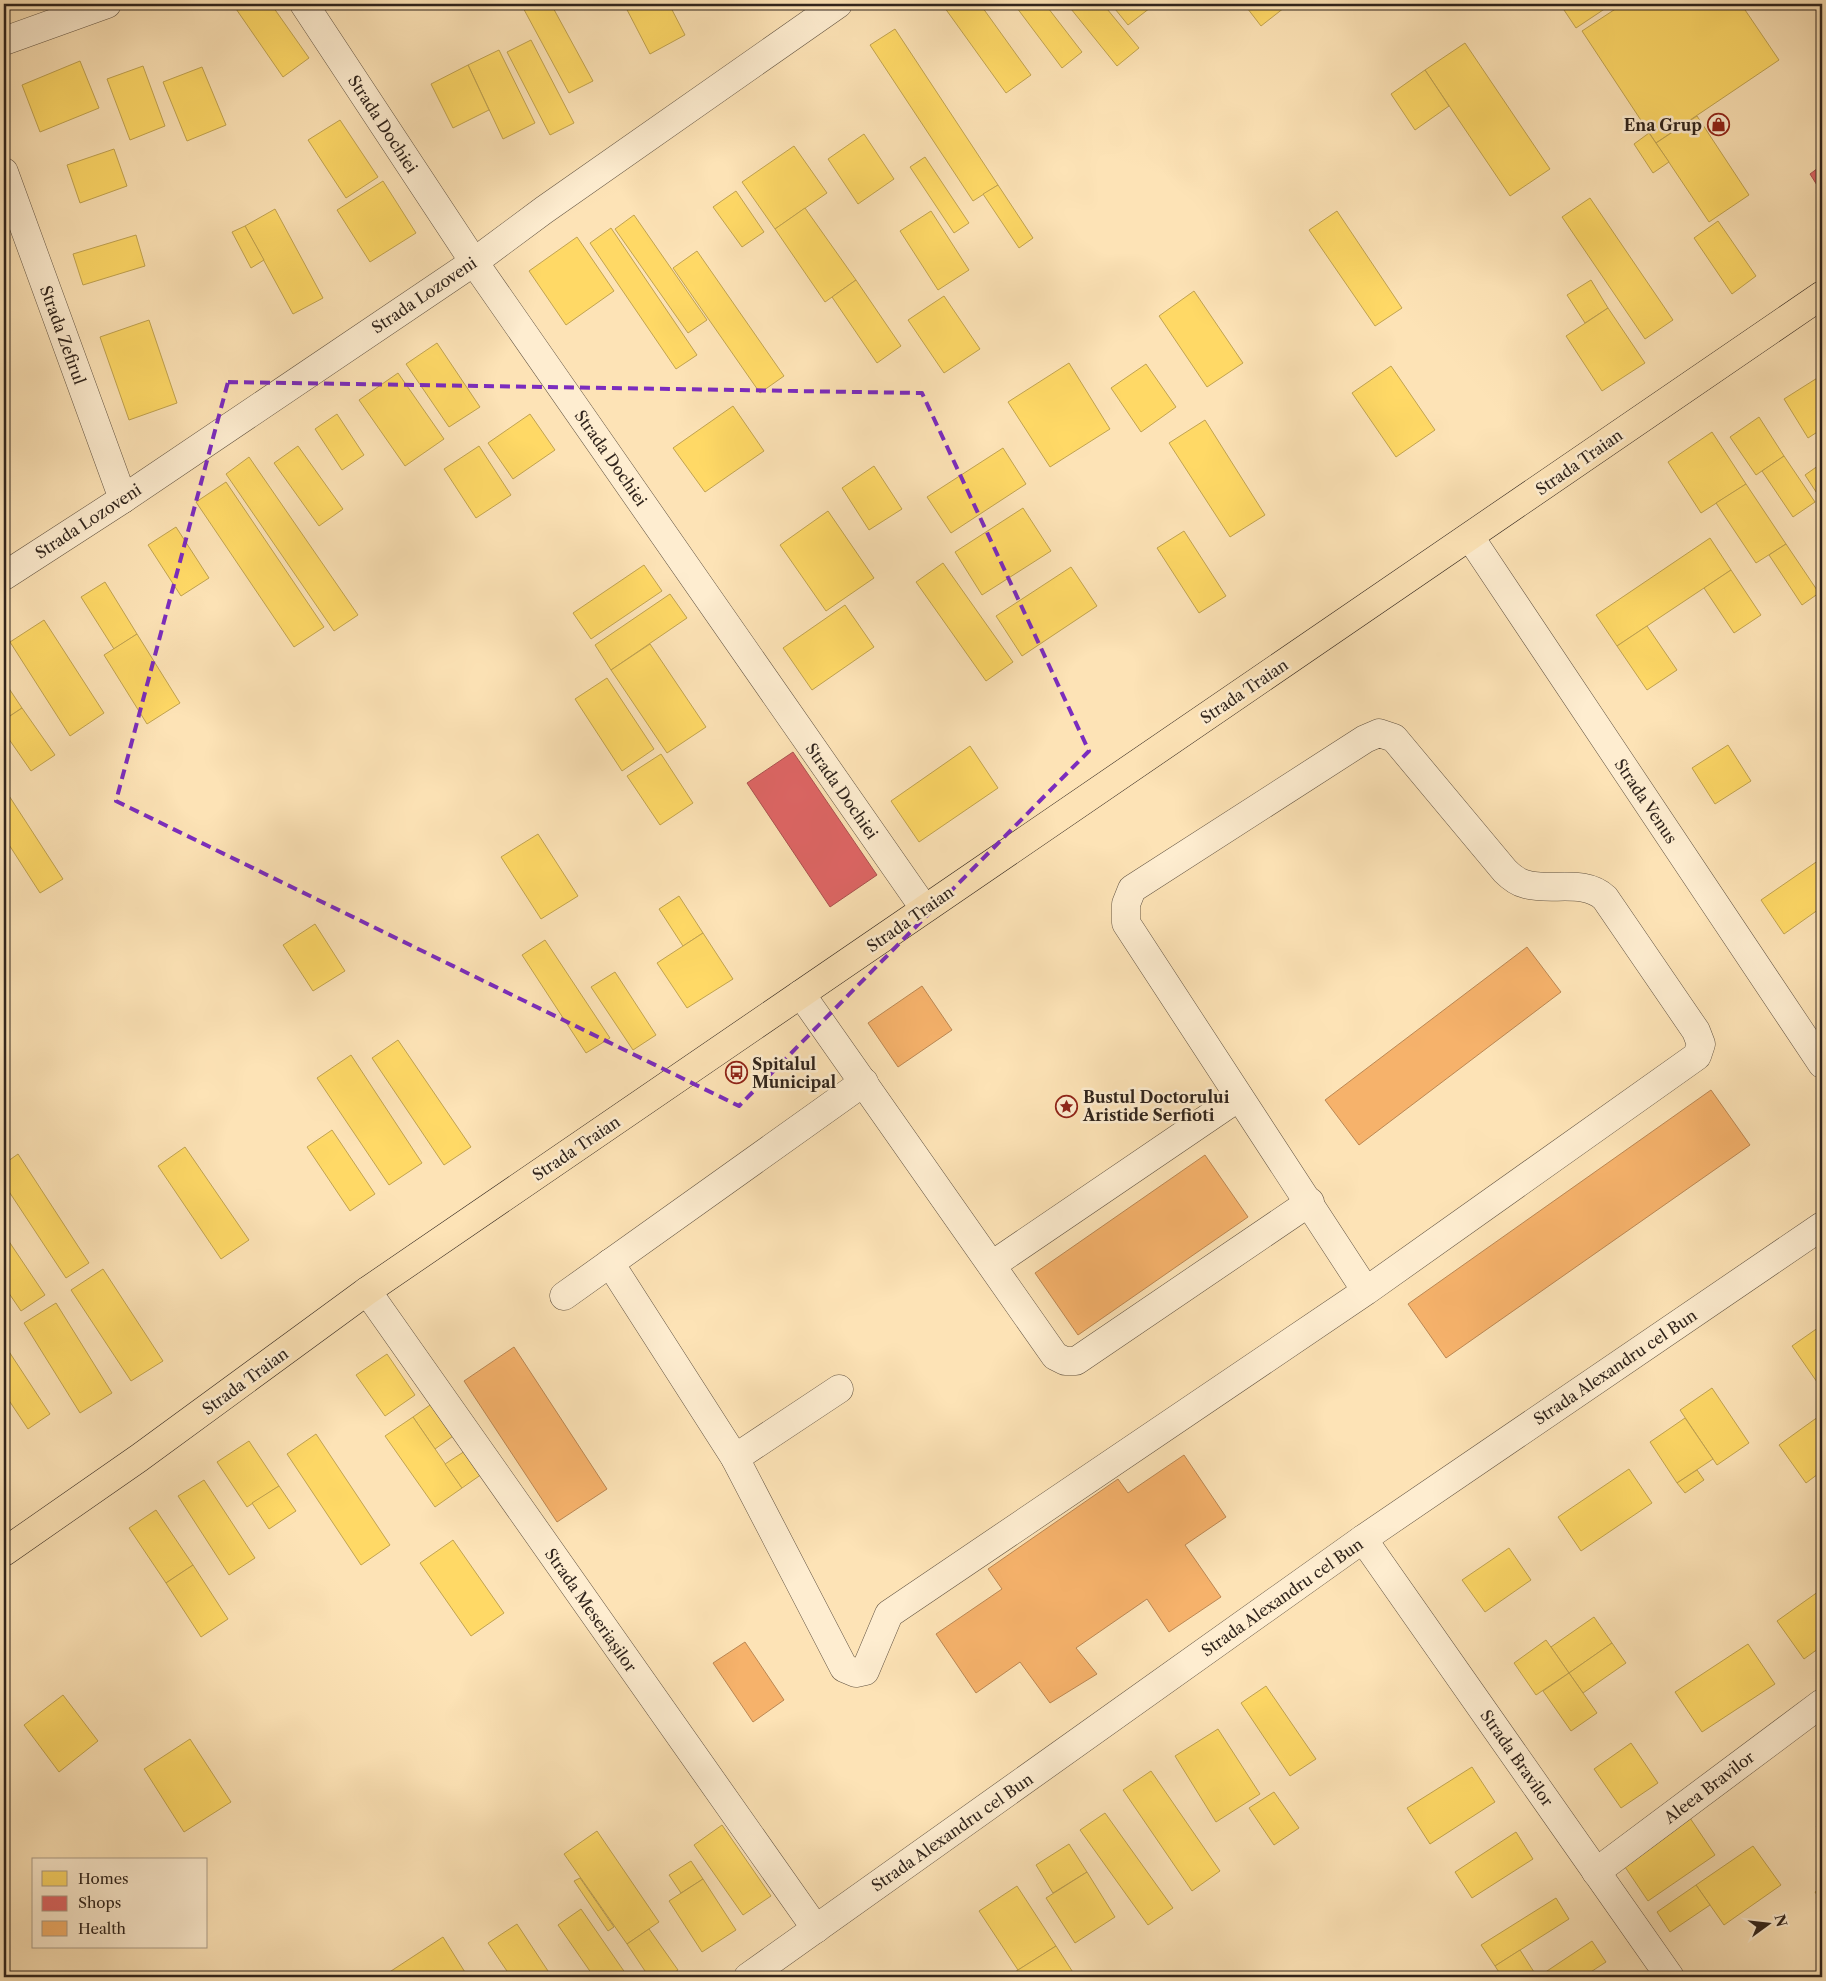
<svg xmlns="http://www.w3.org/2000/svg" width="1826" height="1981" viewBox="0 0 1826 1981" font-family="'Libre Caslon Text',serif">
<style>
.homes{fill:#ffd966;stroke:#c1a350}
.shops{fill:#e06666;stroke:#ab5250}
.health{fill:#f6b26b;stroke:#bb8753}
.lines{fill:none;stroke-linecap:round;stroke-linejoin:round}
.minor-casing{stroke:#635442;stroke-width:29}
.major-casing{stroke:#30241c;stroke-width:29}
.minor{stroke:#feedd0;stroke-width:28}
.major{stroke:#fde3b6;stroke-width:28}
.marked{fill:none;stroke:#7b2cbf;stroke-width:4;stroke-dasharray:10 6;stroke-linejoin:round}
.labels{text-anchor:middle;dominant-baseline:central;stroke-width:5;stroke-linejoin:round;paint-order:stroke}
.street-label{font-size:16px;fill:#30241c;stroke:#feedd0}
.poi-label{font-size:16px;font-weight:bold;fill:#30241c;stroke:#feedd0;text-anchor:start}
</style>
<rect width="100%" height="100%" fill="#fde3b6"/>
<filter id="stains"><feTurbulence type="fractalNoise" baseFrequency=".004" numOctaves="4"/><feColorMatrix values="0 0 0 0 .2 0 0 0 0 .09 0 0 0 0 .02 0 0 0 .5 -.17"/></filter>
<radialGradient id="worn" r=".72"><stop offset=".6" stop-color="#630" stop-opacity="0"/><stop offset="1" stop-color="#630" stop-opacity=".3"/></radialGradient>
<g class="homes">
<polygon points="4,4 27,4 4,11"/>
<polygon points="238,4 271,4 309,58 283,77 234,6"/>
<polygon points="521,4 551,4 593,81 569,93"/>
<polygon points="624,4 669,4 685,35 650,54"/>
<polygon points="942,4 980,4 1031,75 1006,93"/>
<polygon points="1014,4 1045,4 1082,52 1062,68"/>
<polygon points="1067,4 1103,4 1139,48 1117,66"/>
<polygon points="1111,4 1148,4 1150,8 1128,25"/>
<polygon points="1244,4 1289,4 1261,26"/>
<polygon points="1560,4 1612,4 1576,28"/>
<polygon points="1623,4 1741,4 1779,60 1656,143 1582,31"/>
<polygon points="895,29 998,185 973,201 870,45"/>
<polygon points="531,40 574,123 550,135 507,52"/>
<polygon points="1465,43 1550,169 1510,196 1425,70"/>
<polygon points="499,50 535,123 503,139 468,65"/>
<polygon points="80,61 99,108 40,132 22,85"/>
<polygon points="468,65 489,110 453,128 431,84"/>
<polygon points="143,66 165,126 130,140 107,79"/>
<polygon points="202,67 226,125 187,141 163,82"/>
<polygon points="1425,70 1449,106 1415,130 1391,94"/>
<polygon points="1697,116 1749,195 1709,222 1656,143"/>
<polygon points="340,120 378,177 346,198 308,140"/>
<polygon points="1649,133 1669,162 1653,173 1634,144"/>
<polygon points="864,134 894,179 858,204 828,159"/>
<polygon points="794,146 827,193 775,229 742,182"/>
<polygon points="114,149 127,186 80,203 67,165"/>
<polygon points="925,157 969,223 954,233 910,167"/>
<polygon points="383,181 416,233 370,262 337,210"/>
<polygon points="998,185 1033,238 1019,248 983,194"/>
<polygon points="736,191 764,232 742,247 713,207"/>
<polygon points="1590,198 1673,320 1645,339 1562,217"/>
<polygon points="805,208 856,280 825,302 775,229"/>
<polygon points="275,209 323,298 293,314 245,226"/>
<polygon points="931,211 969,270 938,290 900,231"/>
<polygon points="1337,211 1402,308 1375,326 1309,230"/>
<polygon points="634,215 707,320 688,333 615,229"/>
<polygon points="1718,221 1756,276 1732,294 1694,238"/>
<polygon points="245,226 264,260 251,268 232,232"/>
<polygon points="611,228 697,355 676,369 590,243"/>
<polygon points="136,235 145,266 83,285 73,254"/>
<polygon points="577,237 614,291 566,325 529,271"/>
<polygon points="697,251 784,376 760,393 673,268"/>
<polygon points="856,280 901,346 877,363 832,297"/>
<polygon points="1591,280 1608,308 1585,323 1567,295"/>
<polygon points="1194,291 1243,363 1207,387 1159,316"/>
<polygon points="944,296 980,349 944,373 908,320"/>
<polygon points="1608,308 1645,363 1602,391 1566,336"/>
<polygon points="149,320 177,403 129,420 100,337"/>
<polygon points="437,343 480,407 449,427 406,364"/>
<polygon points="1069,363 1110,429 1050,467 1008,402"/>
<polygon points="1146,364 1176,407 1141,432 1111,388"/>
<polygon points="1391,366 1435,430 1396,457 1352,393"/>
<polygon points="398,373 444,439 405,466 359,400"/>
<polygon points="1822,375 1822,429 1808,438 1784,399"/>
<polygon points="733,406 764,451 705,492 673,448"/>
<polygon points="337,414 364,455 342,470 315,429"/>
<polygon points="530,414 555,450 513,479 488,443"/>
<polygon points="1759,417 1784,456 1756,475 1730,437"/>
<polygon points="1205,420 1265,515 1230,537 1169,443"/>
<polygon points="1712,432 1746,484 1701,513 1668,462"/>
<polygon points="298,446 343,509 319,526 274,463"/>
<polygon points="479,446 511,495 476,518 444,469"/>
<polygon points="1003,448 1026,484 951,533 927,497"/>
<polygon points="1784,456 1815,502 1793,517 1762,471"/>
<polygon points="249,457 358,615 334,631 226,474"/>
<polygon points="1822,463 1822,501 1805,475"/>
<polygon points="874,466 902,509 869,530 842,488"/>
<polygon points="226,482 324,627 294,647 196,502"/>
<polygon points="1746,484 1786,544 1756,563 1716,503"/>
<polygon points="1023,508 1051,551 982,595 955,552"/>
<polygon points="828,511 874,578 826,611 780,545"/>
<polygon points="176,527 209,578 181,596 148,545"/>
<polygon points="1184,531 1226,596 1199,613 1157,548"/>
<polygon points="1710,538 1731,570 1617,646 1596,615"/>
<polygon points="1786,544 1819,593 1802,605 1769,555"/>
<polygon points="943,563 1013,662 986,681 916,582"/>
<polygon points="644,565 662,591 591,639 573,613"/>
<polygon points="1071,567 1097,606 1022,656 996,616"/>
<polygon points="1731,570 1761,615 1734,633 1704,588"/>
<polygon points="105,582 137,634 114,649 81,597"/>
<polygon points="670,594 687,618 611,670 595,645"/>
<polygon points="845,605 874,647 812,690 783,648"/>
<polygon points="44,620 104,713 70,736 10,642"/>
<polygon points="1647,626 1677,670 1647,690 1617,646"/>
<polygon points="137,634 180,703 147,724 104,655"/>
<polygon points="650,644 706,727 667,753 611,670"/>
<polygon points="607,678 654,749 622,771 575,699"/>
<polygon points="4,681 22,708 4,720"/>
<polygon points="22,708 55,755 31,771 4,732 4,720"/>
<polygon points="1728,745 1751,781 1715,804 1692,768"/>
<polygon points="970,746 998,788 919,842 891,801"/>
<polygon points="661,754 693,803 660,825 627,776"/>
<polygon points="4,788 63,879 40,893 4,837"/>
<polygon points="538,834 578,896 541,919 501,857"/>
<polygon points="1822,858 1822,907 1784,934 1761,900"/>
<polygon points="679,896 703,933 683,946 659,909"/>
<polygon points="315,924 345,971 313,991 283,945"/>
<polygon points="703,933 733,979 687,1008 657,963"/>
<polygon points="545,940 610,1038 586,1053 522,955"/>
<polygon points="615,972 656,1035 633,1050 591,987"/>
<polygon points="398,1040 471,1147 444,1165 372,1058"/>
<polygon points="351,1055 422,1163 389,1185 317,1078"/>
<polygon points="332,1130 375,1194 350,1211 307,1147"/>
<polygon points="185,1147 249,1240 221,1259 158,1166"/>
<polygon points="18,1154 89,1263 66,1278 4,1184 4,1164"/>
<polygon points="8,1240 45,1295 21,1311 4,1286 4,1242"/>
<polygon points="103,1269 163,1361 131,1381 71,1290"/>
<polygon points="56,1303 112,1393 80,1413 24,1323"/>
<polygon points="1822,1325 1822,1378 1817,1382 1792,1346"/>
<polygon points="4,1344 50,1414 28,1429 4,1393"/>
<polygon points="387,1354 415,1395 385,1416 356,1375"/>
<polygon points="1712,1388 1749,1443 1717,1465 1680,1410"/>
<polygon points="433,1403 456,1434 435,1449 413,1417"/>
<polygon points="1822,1414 1822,1471 1806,1483 1779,1445"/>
<polygon points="413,1417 462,1488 435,1507 385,1436"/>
<polygon points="1685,1418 1713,1459 1677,1483 1650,1442"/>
<polygon points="316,1434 390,1545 361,1565 287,1454"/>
<polygon points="249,1441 279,1486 247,1507 217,1462"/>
<polygon points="465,1451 482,1474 462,1488 445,1464"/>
<polygon points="1629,1469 1652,1503 1581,1551 1558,1517"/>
<polygon points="1697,1470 1704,1480 1685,1493 1677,1483"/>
<polygon points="204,1480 255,1558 229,1575 178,1496"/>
<polygon points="279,1486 296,1511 269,1529 252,1503"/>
<polygon points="156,1510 193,1565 166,1583 129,1528"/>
<polygon points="453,1540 504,1613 471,1636 420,1563"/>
<polygon points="1509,1548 1531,1580 1485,1612 1462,1580"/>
<polygon points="193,1565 228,1619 201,1637 166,1583"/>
<polygon points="1822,1589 1822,1646 1804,1659 1777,1621"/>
<polygon points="1594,1617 1612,1643 1569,1673 1551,1647"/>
<polygon points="1546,1640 1569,1673 1536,1695 1514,1663"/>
<polygon points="1612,1643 1626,1663 1583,1693 1569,1673"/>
<polygon points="1748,1644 1775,1684 1702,1732 1675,1692"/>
<polygon points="1569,1673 1597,1713 1571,1731 1543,1691"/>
<polygon points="1266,1686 1316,1759 1290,1776 1241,1703"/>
<polygon points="63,1695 98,1741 59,1772 24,1725"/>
<polygon points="1218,1729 1260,1794 1216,1822 1175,1756"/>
<polygon points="190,1739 231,1802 184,1832 144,1769"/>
<polygon points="1631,1743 1658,1783 1621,1808 1594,1769"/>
<polygon points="1472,1767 1495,1802 1430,1844 1407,1808"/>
<polygon points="1151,1771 1220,1871 1192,1891 1123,1790"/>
<polygon points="1274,1792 1299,1828 1274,1845 1249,1808"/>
<polygon points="1105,1813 1173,1908 1148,1925 1080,1830"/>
<polygon points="1690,1818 1715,1855 1648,1901 1623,1864"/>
<polygon points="1822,1821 1822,1834 1816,1826"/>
<polygon points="722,1825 771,1896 743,1915 694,1845"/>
<polygon points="597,1831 659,1922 627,1944 564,1854"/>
<polygon points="1516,1832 1533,1859 1472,1898 1455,1872"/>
<polygon points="1069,1844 1087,1872 1053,1893 1036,1865"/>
<polygon points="1753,1846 1781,1885 1724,1925 1696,1885"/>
<polygon points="691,1861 703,1879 681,1893 669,1875"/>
<polygon points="1087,1872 1115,1917 1075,1943 1046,1898"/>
<polygon points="580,1878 614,1927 608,1931 574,1881"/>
<polygon points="703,1879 736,1930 702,1952 669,1901"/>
<polygon points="1696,1885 1710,1905 1670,1932 1657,1912"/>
<polygon points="1017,1886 1056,1946 1018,1970 979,1911"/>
<polygon points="1822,1887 1822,1902 1815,1892"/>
<polygon points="1556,1898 1569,1919 1495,1966 1481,1945"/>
<polygon points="581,1909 628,1977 594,1977 558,1925"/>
<polygon points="517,1924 552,1977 511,1977 488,1943"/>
<polygon points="649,1929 678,1970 668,1977 649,1977 627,1944"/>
<polygon points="443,1937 468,1977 391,1977 388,1973"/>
<polygon points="1592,1941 1606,1962 1583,1977 1538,1977"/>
<polygon points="1056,1946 1076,1977 1007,1977 1018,1970"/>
<polygon points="1520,1950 1534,1972 1526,1977 1502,1977 1495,1966"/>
</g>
<g class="shops">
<polygon points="1822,165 1822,193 1810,174"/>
<polygon points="793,752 877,875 830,907 747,783"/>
</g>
<g class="health">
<polygon points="1527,947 1561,992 1359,1145 1325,1100"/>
<polygon points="922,986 952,1030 898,1067 868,1023"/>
<polygon points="1711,1090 1750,1145 1446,1358 1408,1304"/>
<polygon points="1205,1155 1248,1217 1078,1335 1035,1273"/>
<polygon points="514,1347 607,1489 557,1522 464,1381"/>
<polygon points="1184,1455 1226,1517 1185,1545 1221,1597 1169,1632 1147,1599 1076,1648 1097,1674 1050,1703 1020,1662 976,1693 936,1634 1002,1589 988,1569 1118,1479 1128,1493"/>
<polygon points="745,1642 784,1700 753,1722 713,1663"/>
</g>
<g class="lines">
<defs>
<g id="minor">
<polyline points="304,4 474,262 924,908"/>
<polyline points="4,41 107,4"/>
<polyline points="4,172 123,499"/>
<polyline points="1470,537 1822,1064"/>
<polyline points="4,576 123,499 474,262 544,210 838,4"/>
<polyline points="801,994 1055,1356 1065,1361 1076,1361 1310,1202"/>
<path d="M610,1263L735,1458L844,1668L856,1673L865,1671L889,1614L1366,1291L1697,1056L1701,1044L1696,1031L1605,898C1584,878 1550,892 1525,884C1517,882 1511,877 1505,871L1394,738L1379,733L1365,739L1132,889L1126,904V923L1366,1291"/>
<polyline points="992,1265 1239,1097"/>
<polyline points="367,1291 816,1929"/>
<polyline points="564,1296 864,1082"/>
<polyline points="735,1458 839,1389"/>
<polyline points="1363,1539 1670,1977"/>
<polyline points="1596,1872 1822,1703"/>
<polyline points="748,1977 1363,1539 1822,1226"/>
</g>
<polyline id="major" points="4,1552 139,1458 367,1291 1822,295"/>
</defs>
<use href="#minor" class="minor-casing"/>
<use href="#major" class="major-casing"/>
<use href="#minor" class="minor"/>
<use href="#major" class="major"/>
</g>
<path class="marked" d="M228,382L922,393L1089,751L739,1106L116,801Z"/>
<defs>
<symbol id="shop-ring" viewBox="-11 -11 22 22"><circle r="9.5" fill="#feedd0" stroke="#8f2418" stroke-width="1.5"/><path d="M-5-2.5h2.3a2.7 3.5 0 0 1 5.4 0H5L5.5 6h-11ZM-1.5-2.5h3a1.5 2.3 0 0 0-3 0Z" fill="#8f2418"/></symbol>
<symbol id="bus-ring" viewBox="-11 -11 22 22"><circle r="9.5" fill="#feedd0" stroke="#8f2418" stroke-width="1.5"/><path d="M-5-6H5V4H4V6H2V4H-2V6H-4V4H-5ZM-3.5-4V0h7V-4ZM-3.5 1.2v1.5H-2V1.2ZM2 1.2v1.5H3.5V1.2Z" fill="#8f2418"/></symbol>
<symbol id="sight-ring" viewBox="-11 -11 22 22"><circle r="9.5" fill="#feedd0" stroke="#8f2418" stroke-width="1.5"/><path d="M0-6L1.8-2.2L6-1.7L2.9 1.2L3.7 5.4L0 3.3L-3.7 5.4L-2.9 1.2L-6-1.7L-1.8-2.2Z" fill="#8f2418"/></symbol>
</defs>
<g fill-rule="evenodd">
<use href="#shop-ring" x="1706" y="112" width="25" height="25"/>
<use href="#bus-ring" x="724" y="1060" width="25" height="25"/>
<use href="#sight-ring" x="1054" y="1094" width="25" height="25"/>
</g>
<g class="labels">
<g class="street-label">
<text transform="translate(383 124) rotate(57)">Strada Dochiei</text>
<text transform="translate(424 295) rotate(-34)">Strada Lozoveni</text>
<text transform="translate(63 335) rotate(70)">Strada Zefirul</text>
<text transform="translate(611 458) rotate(55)">Strada Dochiei</text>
<text transform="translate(1579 462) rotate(-35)">Strada Traian</text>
<text transform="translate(88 521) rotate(-33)">Strada Lozoveni</text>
<text transform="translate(1244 691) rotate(-34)">Strada Traian</text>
<text transform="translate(842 791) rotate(55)">Strada Dochiei</text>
<text transform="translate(1646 801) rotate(56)">Strada Venus</text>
<text transform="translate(910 919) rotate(-35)">Strada Traian</text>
<text transform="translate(576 1148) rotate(-34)">Strada Traian</text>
<text transform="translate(1615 1367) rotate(-34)">Strada Alexandru cel Bun</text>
<text transform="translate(245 1381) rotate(-36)">Strada Traian</text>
<text transform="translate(1282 1597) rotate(-35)">Strada Alexandru cel Bun</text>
<text transform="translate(591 1610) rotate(55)">Strada Meseriașilor</text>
<text transform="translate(1517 1758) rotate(55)">Strada Bravilor</text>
<text transform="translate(1709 1787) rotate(-37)">Aleea Bravilor</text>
<text transform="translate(952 1832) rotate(-35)">Strada Alexandru cel Bun</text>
</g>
<g class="poi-label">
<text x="1702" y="125" text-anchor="end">Ena Grup</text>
<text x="752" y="1064">Spitalul<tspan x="752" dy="18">Municipal</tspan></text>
<text x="1083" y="1097">Bustul Doctorului<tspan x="1083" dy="18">Aristide Serfioti</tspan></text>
</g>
</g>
<rect width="1826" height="1981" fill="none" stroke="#fde3b6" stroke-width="20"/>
<rect x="5" y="5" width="1816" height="1971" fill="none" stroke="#30241c" stroke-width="2.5"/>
<rect x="10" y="10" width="1806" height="1961" fill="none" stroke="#30241c"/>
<rect x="32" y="1858" width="175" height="90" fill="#feedd0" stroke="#ac9d88"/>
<rect x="42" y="1871" width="25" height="15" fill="#ffd966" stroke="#ac9d88"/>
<text x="78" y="1884" font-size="15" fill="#30241c">Homes</text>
<rect x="42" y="1896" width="25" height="15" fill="#e06666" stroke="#ac9d88"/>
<text x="78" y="1908" font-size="15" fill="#30241c">Shops</text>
<rect x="42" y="1921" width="25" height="15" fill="#f6b26b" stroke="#ac9d88"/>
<text x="78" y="1934" font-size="15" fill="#30241c">Health</text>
<g transform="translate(1768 1924) rotate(75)" stroke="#feedd0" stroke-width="4" paint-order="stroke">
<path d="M0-4L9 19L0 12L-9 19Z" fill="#30241c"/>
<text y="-8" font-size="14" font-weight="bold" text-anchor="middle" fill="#30241c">N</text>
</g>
<rect width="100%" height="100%" filter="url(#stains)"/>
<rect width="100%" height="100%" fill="url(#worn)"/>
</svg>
